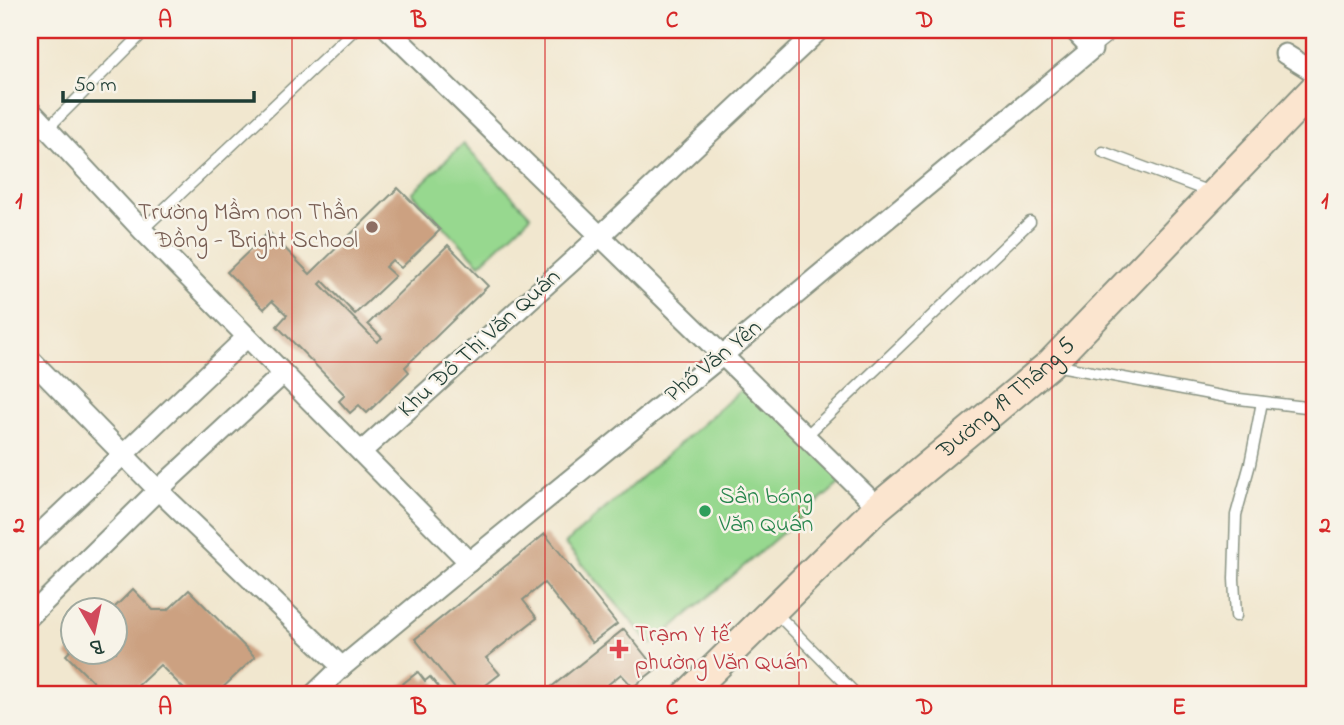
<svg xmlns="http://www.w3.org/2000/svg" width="1344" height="725" viewBox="0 0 1344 725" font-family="'Indie Flower',sans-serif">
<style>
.green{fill:#97d88f;stroke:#5b8a62;stroke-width:2}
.building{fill:#cca181}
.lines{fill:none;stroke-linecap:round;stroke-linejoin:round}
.lane-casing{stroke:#889282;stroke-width:13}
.street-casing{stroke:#889282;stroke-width:23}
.secondary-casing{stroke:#889282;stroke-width:32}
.lane{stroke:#fff;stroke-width:10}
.street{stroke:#fff;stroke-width:19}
.secondary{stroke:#fbe5cf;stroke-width:28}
.grid{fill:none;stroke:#d62828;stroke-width:2;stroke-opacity:0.55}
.education-dot{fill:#8d6e63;stroke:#f7f3e8;stroke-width:2.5}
.leisure-dot{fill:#2e9e5b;stroke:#f7f3e8;stroke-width:2.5}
.health-dot{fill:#e0444e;stroke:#f7f3e8;stroke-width:2.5}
.labels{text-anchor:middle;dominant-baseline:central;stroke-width:5;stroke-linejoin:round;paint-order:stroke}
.education-label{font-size:24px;fill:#785e54;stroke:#f7f3e8;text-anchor:end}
.street-label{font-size:24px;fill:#1f3d34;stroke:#f7f3e8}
.leisure-label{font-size:24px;fill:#27864d;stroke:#f7f3e8;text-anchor:start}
.health-label{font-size:24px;fill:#be3a42;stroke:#f7f3e8;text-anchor:start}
.neatline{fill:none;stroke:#d62828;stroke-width:2.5}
.grid-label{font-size:23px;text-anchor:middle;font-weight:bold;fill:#d62828}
</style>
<rect width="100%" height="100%" fill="#f7f3e8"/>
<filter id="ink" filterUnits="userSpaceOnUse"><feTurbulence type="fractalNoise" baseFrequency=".0143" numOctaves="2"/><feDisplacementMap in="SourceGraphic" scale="14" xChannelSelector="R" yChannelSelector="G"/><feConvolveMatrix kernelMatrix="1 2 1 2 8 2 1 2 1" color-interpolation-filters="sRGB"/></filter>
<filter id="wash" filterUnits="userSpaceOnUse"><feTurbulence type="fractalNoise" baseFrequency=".00686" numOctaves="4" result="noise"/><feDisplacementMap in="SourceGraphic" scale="28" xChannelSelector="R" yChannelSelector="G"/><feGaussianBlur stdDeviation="1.57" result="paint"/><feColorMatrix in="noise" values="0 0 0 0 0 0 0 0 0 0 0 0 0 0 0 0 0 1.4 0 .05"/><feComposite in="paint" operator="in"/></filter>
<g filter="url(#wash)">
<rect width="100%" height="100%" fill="#f1e7cf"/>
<g class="green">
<polygon points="463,144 531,216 480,264 412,193"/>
<polygon points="750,382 845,479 652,645 565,544"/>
</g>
<g id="blocks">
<g class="building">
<polygon points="398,188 440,230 401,268 392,260 385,267 395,276 355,314 323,281 320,284 377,342 382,338 368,324 448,245 488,286 405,367 409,372 367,413 359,405 350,413 339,401 345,395 277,326 287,315 272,301 264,309 227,272 269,232 310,274"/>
<polygon points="545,534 617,624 592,643 544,583 523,600 537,618 486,658 500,674 473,695 460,695 415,639"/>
<polygon points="133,589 153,610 168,610 189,590 255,657 215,695 190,695 160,665 128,695 106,695 66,655 74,647 74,652 116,652 116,610 112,610"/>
<polygon points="624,629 656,669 633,687 621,674 595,695 547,695 545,692"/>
<polygon points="418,672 425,681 430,677 445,695 388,695"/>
</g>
</g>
</g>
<g filter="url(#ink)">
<use href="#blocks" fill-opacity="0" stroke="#889282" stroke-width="2"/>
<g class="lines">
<defs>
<g id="lane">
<polyline points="1092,49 1116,30"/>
<polyline points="48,128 146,30"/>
<polyline points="1103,152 1210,192"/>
<polyline points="142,230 354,30"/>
<polyline points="1054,365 1231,398 1314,408"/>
<polyline points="806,436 1030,222"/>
<polyline points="774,611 857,695"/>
<polyline points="1236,616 1234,579 1236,515 1250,464 1262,402"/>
<polyline points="961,695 993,695"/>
</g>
<g id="street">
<polyline points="389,30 878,507"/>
<polyline points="1285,54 1314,72"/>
<polyline points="30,110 142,230 469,562"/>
<polyline points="30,359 158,490 342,667"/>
<polyline points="361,452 600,236 819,30"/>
<polyline points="30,543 247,337"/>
<polyline points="30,616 158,490 283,374"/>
<polyline points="313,695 342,667 469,562 723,355 1092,49 1074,30"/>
</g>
<g id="secondary">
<path id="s1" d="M687,695L878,507L1050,364L1314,89"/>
</g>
</defs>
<use href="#lane" class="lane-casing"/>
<use href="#street" class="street-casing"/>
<use href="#secondary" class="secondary-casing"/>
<use href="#lane" class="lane"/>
<use href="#street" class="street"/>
<use href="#secondary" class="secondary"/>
</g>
</g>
<path class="grid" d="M292,30V695M545,30V695M799,30V695M1052,30V695M30,362H1314"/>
<circle class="education-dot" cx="372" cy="227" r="7"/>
<circle class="leisure-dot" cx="705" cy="511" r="7"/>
<path class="health-dot" d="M615.5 638.5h7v7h7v7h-7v7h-7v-7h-7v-7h7z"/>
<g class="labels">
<g class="education-label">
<text x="358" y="213">Trường Mầm non Thần<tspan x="358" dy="28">Đồng - Bright School</tspan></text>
</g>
<g class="street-label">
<text transform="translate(480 344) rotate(-42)">Khu Đô Thị Văn Quán</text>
<text transform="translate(714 362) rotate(-39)">Phố Văn Yên</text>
<text stroke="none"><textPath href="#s1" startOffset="436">Đường 19 Tháng 5</textPath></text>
</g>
<g class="leisure-label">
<text x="719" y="497">Sân bóng<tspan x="719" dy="28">Văn Quán</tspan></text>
</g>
<g class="health-label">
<text x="635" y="635">Trạm Y tế<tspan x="635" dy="28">phường Văn Quán</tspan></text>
</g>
</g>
<rect width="1344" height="725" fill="none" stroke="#f7f3e8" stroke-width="77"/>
<g transform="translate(94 631) rotate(171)"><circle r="33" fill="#f7f3e8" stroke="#a1aaa0" stroke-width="2"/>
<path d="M0-5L12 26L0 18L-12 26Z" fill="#d1495b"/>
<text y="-10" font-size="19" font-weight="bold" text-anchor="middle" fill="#1f3d34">B</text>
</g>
<path d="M63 91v10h191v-10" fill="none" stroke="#1f3d34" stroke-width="3.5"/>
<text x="74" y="91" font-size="21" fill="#1f3d34" stroke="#f7f3e8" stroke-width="5" paint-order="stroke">50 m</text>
<rect x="38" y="38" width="1268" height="648" class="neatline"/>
<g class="grid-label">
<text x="165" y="27">A</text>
<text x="419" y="27">B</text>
<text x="672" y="27">C</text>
<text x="925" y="27">D</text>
<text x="1179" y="27">E</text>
<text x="19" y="208">1</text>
<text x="1325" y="208">1</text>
<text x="19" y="532">2</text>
<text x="1325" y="532">2</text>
<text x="165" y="714">A</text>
<text x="419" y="714">B</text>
<text x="672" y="714">C</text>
<text x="925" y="714">D</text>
<text x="1179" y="714">E</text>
</g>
</svg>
